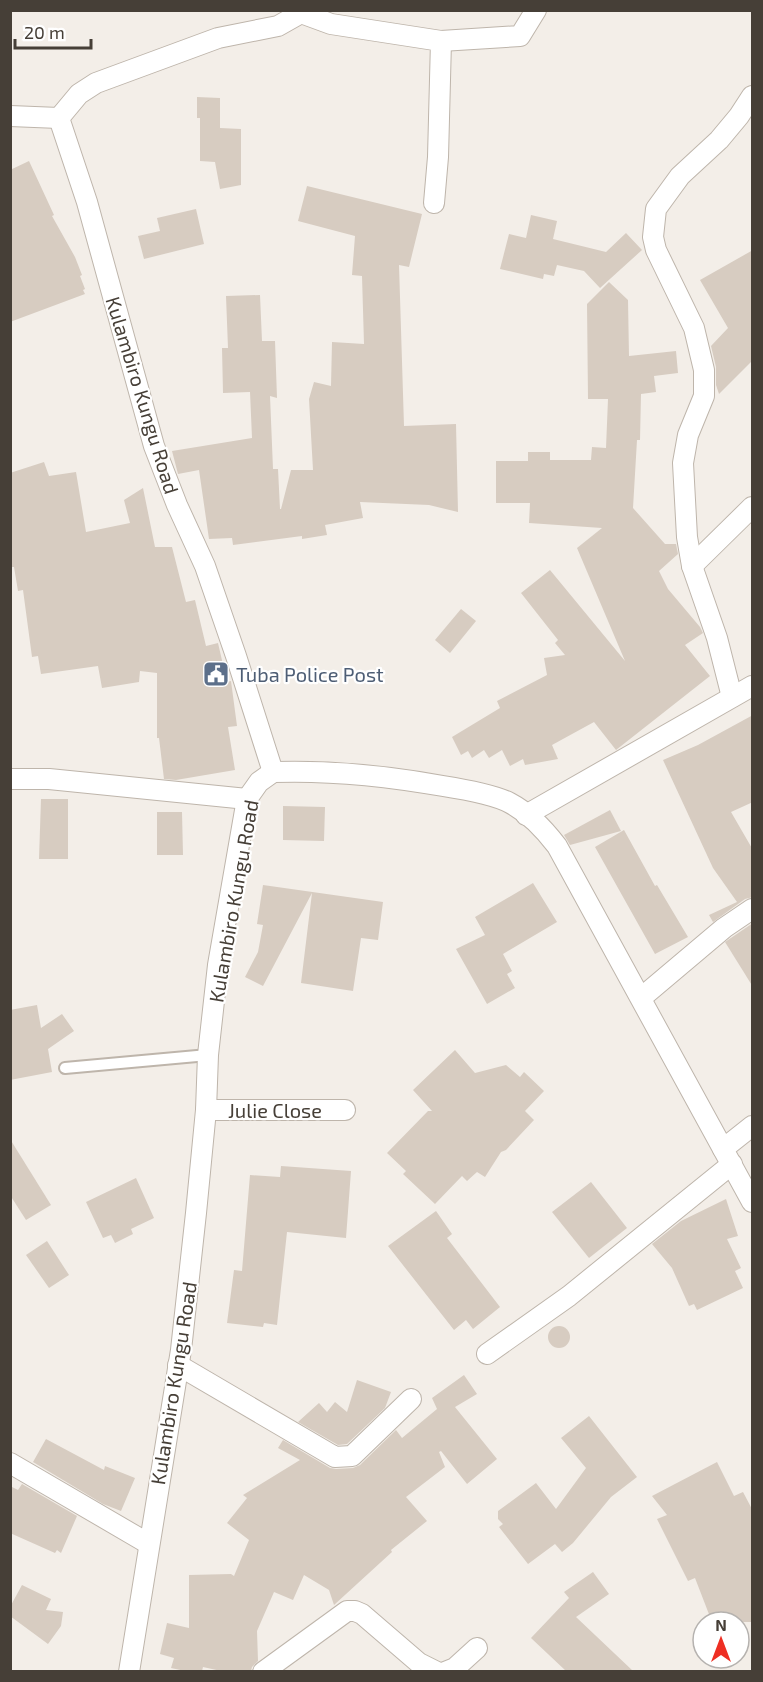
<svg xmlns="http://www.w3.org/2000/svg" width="763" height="1682" viewBox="0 0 763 1682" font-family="'Exo 2',sans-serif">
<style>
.building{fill:#d7ccc1}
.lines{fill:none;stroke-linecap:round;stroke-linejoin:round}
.lane-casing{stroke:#beb5ab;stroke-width:14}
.street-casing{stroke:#beb5ab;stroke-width:22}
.lane{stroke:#fff;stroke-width:10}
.street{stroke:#fff;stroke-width:20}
.labels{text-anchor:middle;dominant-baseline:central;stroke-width:4.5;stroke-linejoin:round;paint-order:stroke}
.street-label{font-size:20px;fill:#463f37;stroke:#fff}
.service-label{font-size:20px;fill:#4e5e75;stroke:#fff;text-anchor:start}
</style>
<rect width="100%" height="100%" fill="#f3eee8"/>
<g class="building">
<polygon points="197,97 220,98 220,128 241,129 241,185 220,189 215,162 200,161 200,118 197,118"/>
<polygon points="29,161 54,215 52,216 75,257 82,275 80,276 85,289 83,290 85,294 10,322 10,170"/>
<polygon points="307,186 422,214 409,267 399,265 404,426 456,424 458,512 429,505 360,502 363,518 325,525 327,535 302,539 302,536 233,545 232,538 209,539 199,470 178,474 172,451 252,438 250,392 223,393 222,348 228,348 226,296 260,295 262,341 275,341 277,398 270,396 273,469 278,469 280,509 281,509 291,470 313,470 309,399 314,382 331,386 332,342 364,344 362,276 352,275 355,236 298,221"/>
<polygon points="196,209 204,244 144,259 138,236 160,231 157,218"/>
<polygon points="531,215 557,221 553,239 606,252 626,233 642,250 600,288 584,271 557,265 554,276 544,274 543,279 500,269 509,234 526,238"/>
<polygon points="753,250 753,360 719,394 716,385 716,367 711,346 728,328 700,280"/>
<polygon points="609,282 628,300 629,356 676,351 678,373 654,376 656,392 641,394 640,440 637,440 633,508 665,544 676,544 678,554 659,571 668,589 700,627 703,633 685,645 710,676 616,750 594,722 552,745 558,759 525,765 523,759 510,766 502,750 489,758 484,750 472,758 468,751 461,755 452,737 500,708 497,701 547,675 544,658 565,655 555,643 558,640 521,593 550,570 625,661 577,548 602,528 529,523 530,503 496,503 496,461 528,461 528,452 550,452 550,460 591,460 592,447 606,448 608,399 588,399 587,304"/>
<polygon points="44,462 49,476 76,472 86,532 130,523 124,500 143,488 155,547 172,547 186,602 195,600 206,646 218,643 227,682 231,681 237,726 228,727 235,770 176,780 164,779 159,738 157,738 157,673 140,671 139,682 102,688 98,666 41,674 38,656 32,657 23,590 18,591 14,567 12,567 10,473"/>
<polygon points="461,609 476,621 450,653 435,640"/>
<polygon points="753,715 753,802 731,812 753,850 753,897 745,899 713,922 709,915 737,902 713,868 663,760 698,745"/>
<polygon points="41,799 68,799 68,859 39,859"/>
<polygon points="283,806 325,807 324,841 283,840"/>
<polygon points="610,810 621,831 570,845 564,835"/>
<polygon points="157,812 182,812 183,855 157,855"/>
<polygon points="624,830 655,886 657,885 688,937 655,954 595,847"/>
<polygon points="533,883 557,922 503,954 512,971 507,974 515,988 487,1004 456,949 485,935 475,917"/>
<polygon points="263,885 383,902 378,940 361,938 353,991 301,983 312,893 263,986 245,977 258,952 263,925 257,924"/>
<polygon points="753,923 753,987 725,942"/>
<polygon points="37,1005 41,1028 62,1014 74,1031 48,1049 52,1072 10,1080 10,1010"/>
<polygon points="455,1050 475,1073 506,1065 520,1077 524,1072 544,1091 525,1111 534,1120 506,1150 501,1152 485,1177 477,1172 467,1181 462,1176 435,1204 403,1174 406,1171 387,1153 428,1111 432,1111 413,1090"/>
<polygon points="10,1139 51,1205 26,1220 10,1195"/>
<polygon points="281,1166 351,1171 346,1238 287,1232 277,1325 264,1323 263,1327 227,1323 234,1270 242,1271 250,1175 280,1177"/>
<polygon points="136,1178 154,1218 131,1229 133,1234 115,1243 111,1235 103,1238 86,1202"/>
<polygon points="591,1182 627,1228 589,1258 552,1212"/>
<polygon points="726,1199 738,1236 727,1239 741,1268 735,1271 743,1288 697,1310 694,1304 689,1306 672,1268 652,1244 681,1221"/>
<polygon points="436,1211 452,1234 447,1238 500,1307 473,1329 466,1320 454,1330 388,1246"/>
<polygon points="47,1241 69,1275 49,1288 26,1255"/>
<circle cx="559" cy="1337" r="11"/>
<polygon points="464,1375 477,1394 455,1407 497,1459 467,1484 441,1451 439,1452 445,1467 406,1497 427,1521 391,1550 392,1552 334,1605 329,1590 304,1575 293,1600 274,1592 257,1631 258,1661 252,1667 251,1671 221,1671 203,1667 202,1671 185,1671 171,1668 174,1658 160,1654 167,1623 189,1628 189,1575 231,1574 234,1576 249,1540 227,1523 247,1498 243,1495 300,1460 278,1448 283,1440 330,1468 336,1469 353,1468 360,1465 396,1430 402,1438 437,1409 432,1398"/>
<polygon points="357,1380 391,1392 385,1408 347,1444 338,1445 298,1422 319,1403 327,1412 335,1402 347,1412"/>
<polygon points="589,1416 637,1477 611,1497 573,1543 562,1552 555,1544 528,1564 499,1527 503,1524 498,1519 498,1511 536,1483 556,1509 586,1468 561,1438"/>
<polygon points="46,1439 104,1470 105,1466 135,1478 121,1511 103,1504 33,1462"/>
<polygon points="717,1462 734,1496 743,1492 753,1511 753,1622 712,1622 695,1578 688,1581 657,1519 667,1515 652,1496"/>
<polygon points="22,1484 77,1516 61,1553 57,1550 55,1553 10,1533 10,1486 18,1490"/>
<polygon points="593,1572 609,1594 576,1617 633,1671 566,1671 531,1638 569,1598 564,1592"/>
<polygon points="22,1585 51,1599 46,1610 63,1612 61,1626 48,1644 10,1616 10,1607"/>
</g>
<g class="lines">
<defs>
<polyline id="lane" points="65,1068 208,1055"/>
<g id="street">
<polyline points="301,13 331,24 441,41 438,157 434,203"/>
<polyline points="441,41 520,36 536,10"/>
<polyline points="10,116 59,118"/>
<polyline points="692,566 752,507"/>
<polyline points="732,697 717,638 692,566 687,537 683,463 688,435 704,396 704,370 694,328 656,250 653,237 656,209 680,176 719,140 739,116 752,96"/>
<polyline points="273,772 236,656 205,566 177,505 154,446 87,202 59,118 79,94 96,83 218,38 278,26 301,13 302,10"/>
<path d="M273,772C330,770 387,776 443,786C462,789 493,794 510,803C529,813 544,829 557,846L752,1202"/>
<polyline points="10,779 49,779 247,799"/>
<polyline points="526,815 752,686"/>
<polyline points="641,998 724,928 752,909"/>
<polyline points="206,1110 345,1110"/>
<polyline points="723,1149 752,1126"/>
<polyline points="487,1354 569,1296 732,1164"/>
<polyline points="178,1365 335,1457 352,1456 411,1399"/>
<polyline points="10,1463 149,1544"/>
<polyline points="129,1672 181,1350 196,1213 206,1110 208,1055 218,965 247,799 259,782 273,772"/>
<polyline points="263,1672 347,1611 355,1611 362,1614 419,1663 437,1672"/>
<polyline points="445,1672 455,1668 477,1648"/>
</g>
</defs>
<use href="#lane" class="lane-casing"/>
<use href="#street" class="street-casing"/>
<use href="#lane" class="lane"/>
<use href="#street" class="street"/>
</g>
<defs>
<symbol id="civic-square" viewBox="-11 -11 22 22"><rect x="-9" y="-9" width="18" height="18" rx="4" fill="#5c6f8a" stroke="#fff"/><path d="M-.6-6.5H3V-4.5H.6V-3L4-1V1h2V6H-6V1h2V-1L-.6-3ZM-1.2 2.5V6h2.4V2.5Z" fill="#fff"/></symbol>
</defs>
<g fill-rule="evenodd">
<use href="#civic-square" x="201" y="659" width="30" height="30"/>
</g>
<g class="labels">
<g class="street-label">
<text transform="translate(143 395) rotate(73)">Kulambiro Kungu Road</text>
<text transform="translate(233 901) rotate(-80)">Kulambiro Kungu Road</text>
<text x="275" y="1110">Julie Close</text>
<text transform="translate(173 1383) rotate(-81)">Kulambiro Kungu Road</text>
</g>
<g class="service-label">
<text x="236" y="674">Tuba Police Post</text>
</g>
</g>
<rect width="763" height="1682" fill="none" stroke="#463f37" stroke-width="24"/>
<g transform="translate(721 1640)"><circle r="28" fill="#ffffff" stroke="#b5b2af" stroke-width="1.5"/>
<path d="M0-4.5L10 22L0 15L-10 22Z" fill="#ee2f23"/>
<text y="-9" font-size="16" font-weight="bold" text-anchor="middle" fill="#463f37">N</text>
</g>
<path d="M15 39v9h76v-9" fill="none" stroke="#463f37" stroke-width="3"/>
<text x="24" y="39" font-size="18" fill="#463f37" stroke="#ffffff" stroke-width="4.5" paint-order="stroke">20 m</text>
</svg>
